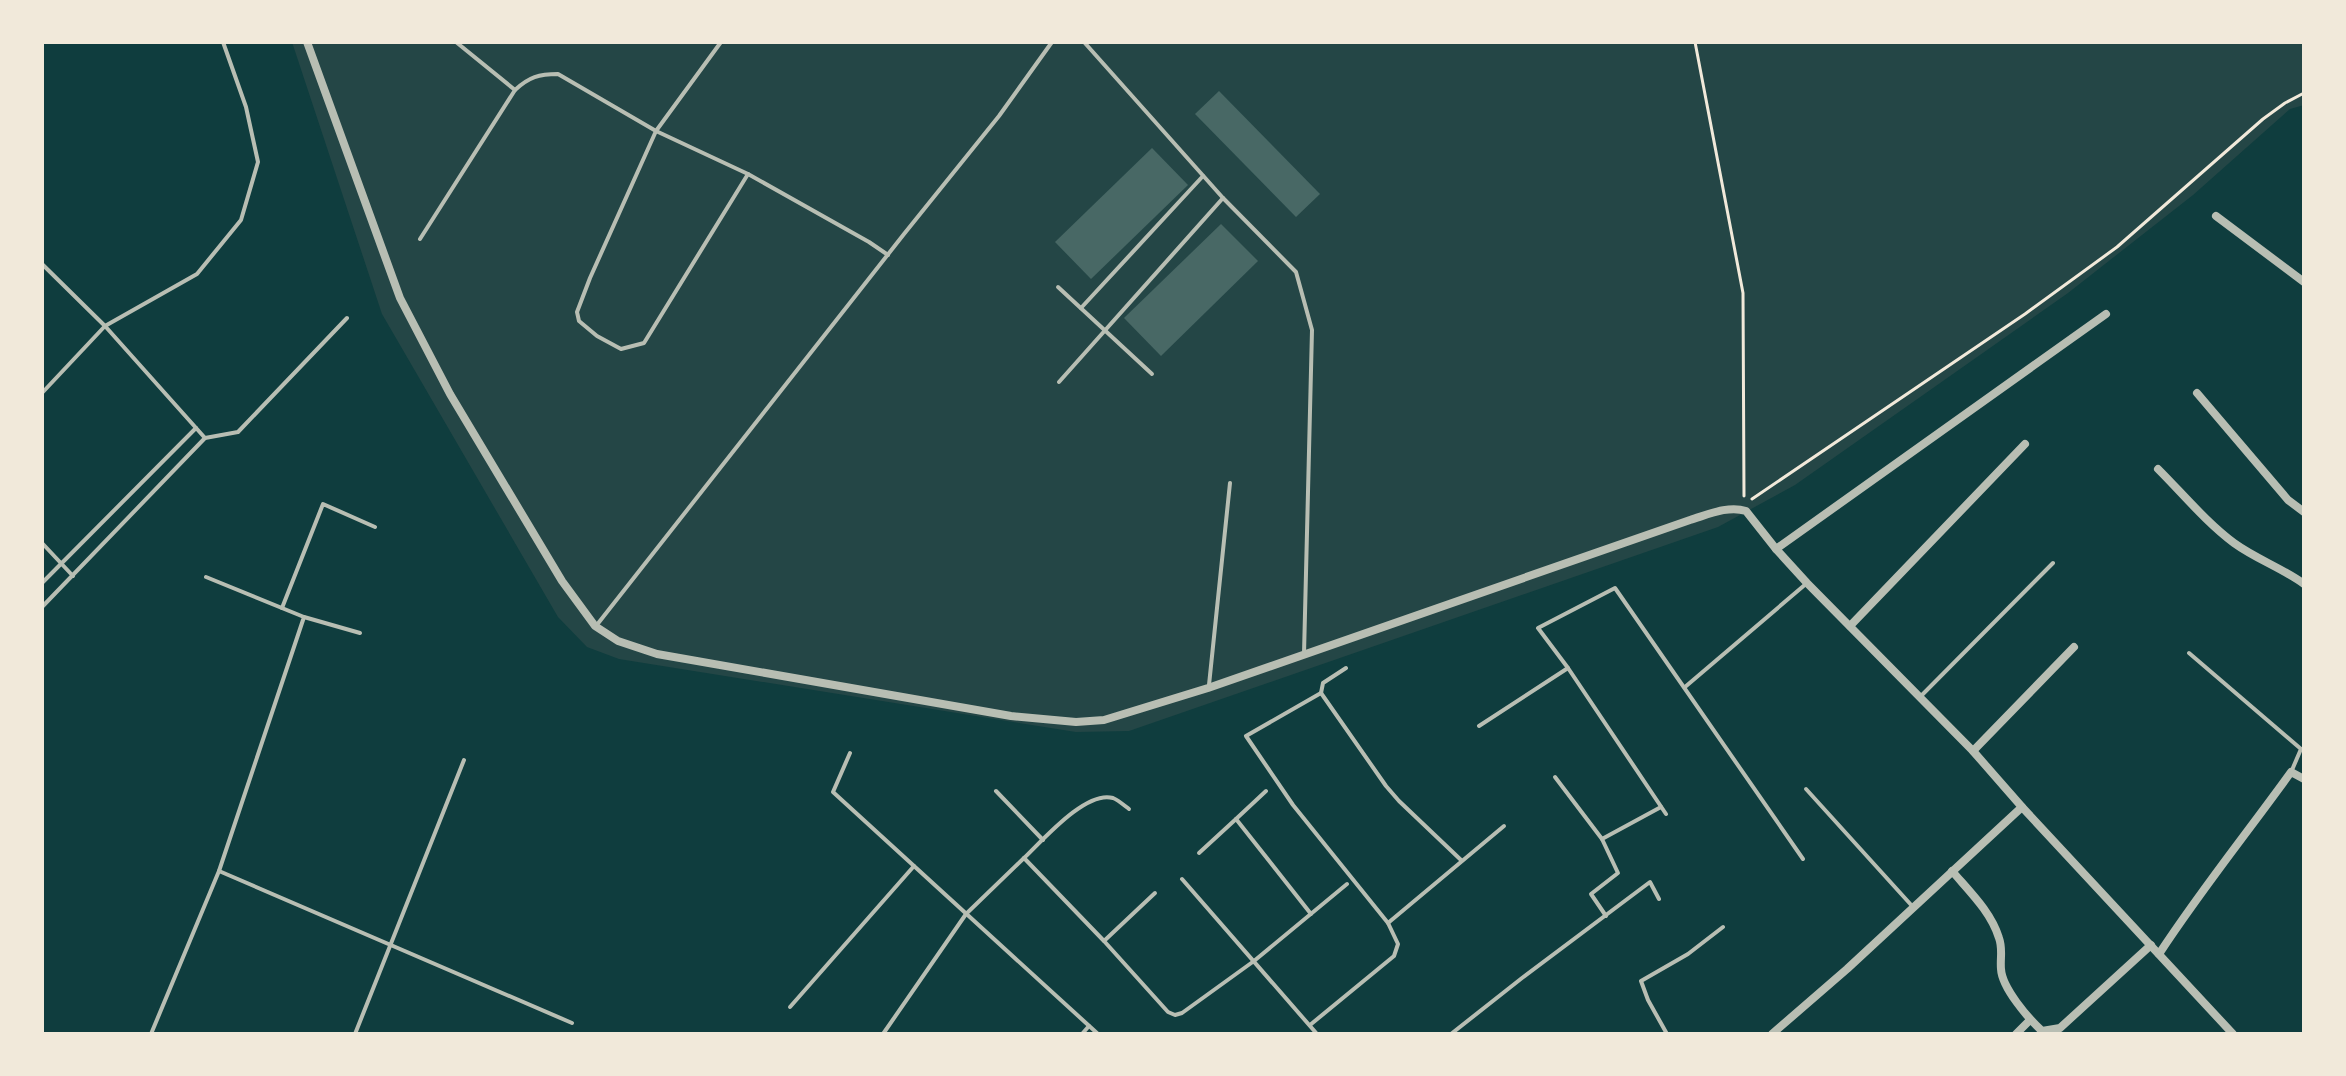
<svg xmlns="http://www.w3.org/2000/svg" width="2346" height="1076" viewBox="0 0 2346 1076" font-family="'Noto Serif',serif">
<style>
.green{fill:#244646}
.building{fill:#486865}
.lines{fill:none;stroke-linecap:round;stroke-linejoin:round}
.path{stroke:#f1e9da;stroke-width:3}
.service{stroke:#b8beb3;stroke-width:4}
.minor{stroke:#b8beb3;stroke-width:8}
</style>
<rect width="100%" height="100%" fill="#0f3d3e"/>
<polygon class="green" points="292,42 2304,42 2304,105 2290,109 2193,195 2068,293 1795,485 1718,527 1129,731 1076,732 619,659 587,647 558,617 382,314"/>
<g class="building">
<polygon points="1219,91 1320,194 1296,217 1195,114"/>
<polygon points="1152,148 1188,185 1091,279 1055,242"/>
<polygon points="1221,224 1258,261 1161,356 1124,318"/>
</g>
<g class="lines">
<g class="path">
<polyline points="1695,42 1743,293 1744,496"/>
<polyline points="1752,499 2025,314 2117,247 2263,119 2285,103 2304,93"/>
</g>
<g class="service">
<polyline points="456,42 515,90"/>
<polyline points="721,42 656,131 590,278 577,312 579,321 597,336 621,349 644,343 748,174"/>
<polyline points="1084,42 1223,198 1296,272 1312,330 1304,654"/>
<path d="M420,239L515,90C529,77 539,74 558,74L656,131L748,174L869,242L888,255"/>
<polyline points="42,264 105,326 205,438"/>
<polyline points="1058,287 1152,374"/>
<polyline points="1081,308 1203,176"/>
<polyline points="1059,382 1223,198"/>
<polyline points="42,393 105,326 197,274 241,220 258,162 246,107 223,42"/>
<polyline points="42,543 73,576"/>
<polyline points="42,583 196,428"/>
<polyline points="42,607 205,438 238,432 347,318"/>
<polyline points="282,608 323,504 375,527"/>
<polyline points="304,617 360,633"/>
<polyline points="596,626 904,234 999,116 1052,42"/>
<polyline points="2189,653 2301,749 2292,770"/>
<polyline points="1209,685 1230,483"/>
<polyline points="1685,687 1807,583"/>
<polyline points="1321,693 1386,786 1399,801 1461,860"/>
<polyline points="1920,697 2053,563"/>
<polyline points="1479,726 1568,668"/>
<polyline points="850,753 833,792 1098,1034"/>
<polyline points="1555,777 1602,839"/>
<polyline points="1806,789 1913,907"/>
<polyline points="996,791 1043,840"/>
<polyline points="1266,791 1236,819 1311,914"/>
<polyline points="1666,814 1568,668 1538,628 1615,588 1803,859"/>
<polyline points="1199,853 1236,819"/>
<path d="M1024,858C1043,840 1086,790 1113,798C1118,800 1125,806 1129,809"/>
<polyline points="219,871 572,1023"/>
<polyline points="1182,879 1317,1034"/>
<polyline points="1606,916 1591,894 1618,873 1602,839 1661,807"/>
<polyline points="1388,923 1504,826"/>
<polyline points="1104,941 1155,893"/>
<polyline points="790,1007 914,866"/>
<polyline points="1310,1025 1394,956 1398,944 1388,923 1293,805 1246,736 1321,693 1323,683 1346,668"/>
<polyline points="151,1034 219,871 304,617 206,577"/>
<polyline points="355,1034 464,760"/>
<polyline points="883,1034 966,914 1024,858 1104,941 1168,1012 1175,1015 1182,1013 1254,961 1347,884"/>
<polyline points="1082,1034 1089,1026"/>
<polyline points="1451,1034 1522,978 1650,882 1659,899"/>
<polyline points="1667,1034 1648,1000 1641,981 1688,954 1723,927"/>
</g>
<g class="minor">
<path d="M307,42L400,298L450,394L562,581L595,626L618,641L657,654L1011,716L1076,722L1104,720L1208,688L1690,520C1707,515 1728,505 1746,511L1776,549L1807,583L1973,751L2022,807L2233,1034"/>
<polyline points="2216,216 2304,282"/>
<polyline points="2197,393 2288,500 2304,512"/>
<path d="M2158,469C2183,494 2206,522 2234,543C2256,559 2282,568 2304,584"/>
<polyline points="1776,549 2106,314"/>
<polyline points="1850,626 2025,444"/>
<polyline points="1973,751 2074,647"/>
<path d="M1952,871C1970,892 1991,912 1999,938C2003,949 2000,958 2001,969C2002,988 2028,1018 2042,1031L2060,1028L2151,945"/>
<path d="M2159,954C2200,891 2247,833 2291,772L2304,779"/>
<polyline points="1772,1034 1847,969 2022,807"/>
<polyline points="2016,1034 2030,1020"/>
</g>
</g>
<rect width="2346" height="1076" fill="none" stroke="#f1e9da" stroke-width="88"/>
</svg>
